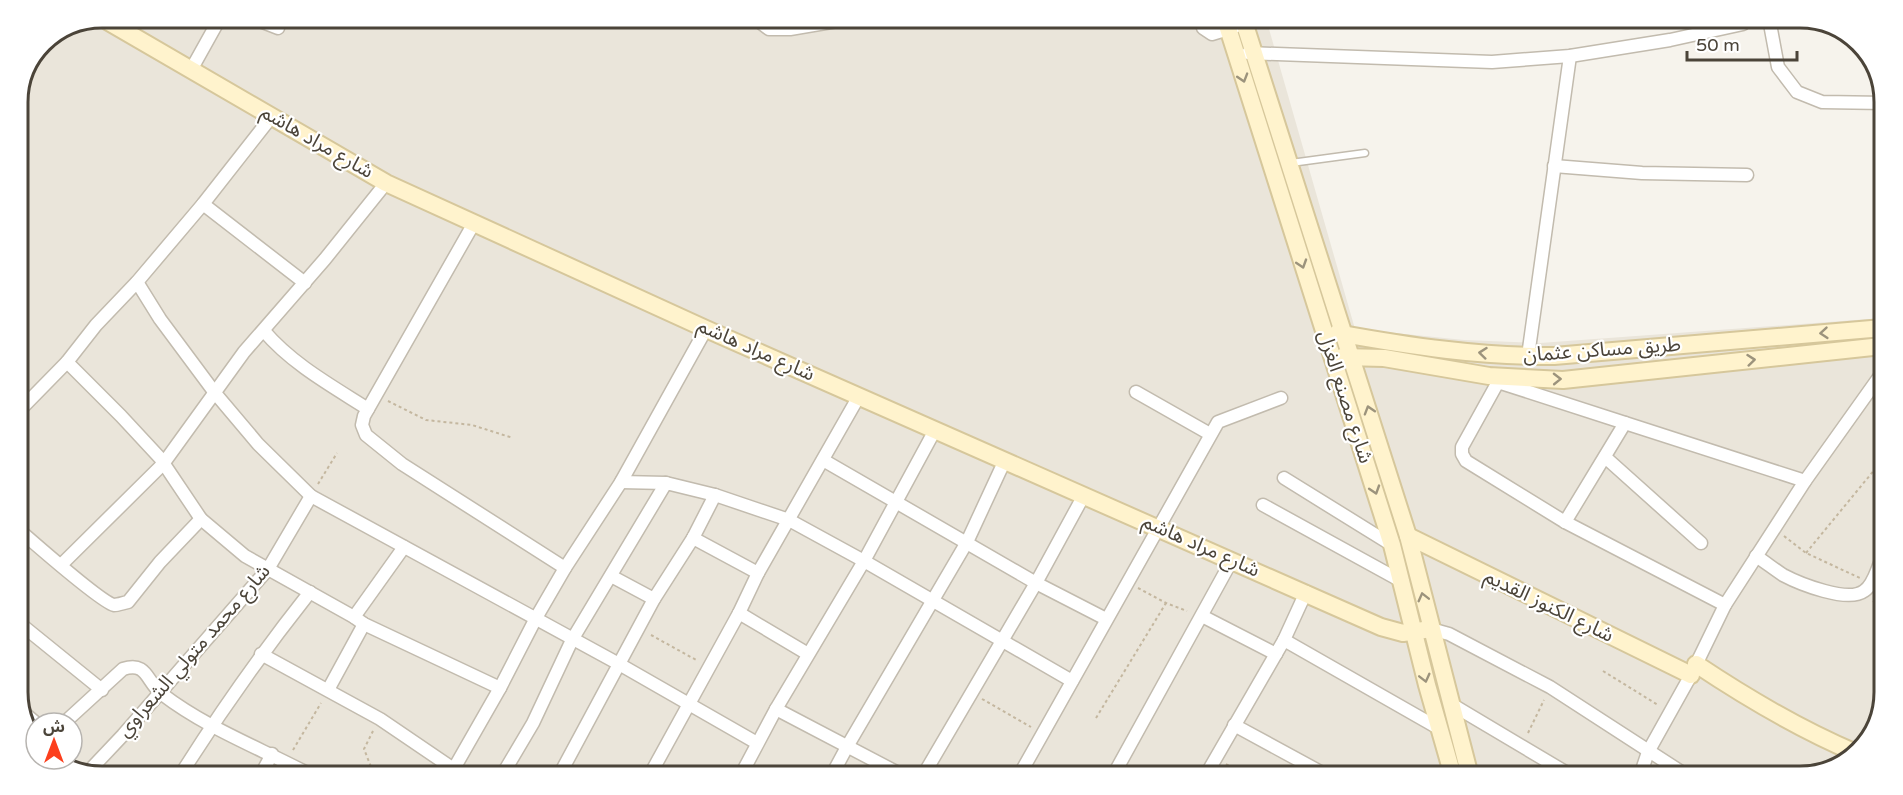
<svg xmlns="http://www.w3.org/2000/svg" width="1903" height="795" viewBox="0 0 1903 795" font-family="'Varela Round','Noto Sans Arabic',sans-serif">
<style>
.residential{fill:#eae5da}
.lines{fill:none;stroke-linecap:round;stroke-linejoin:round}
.lane-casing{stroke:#c2bbae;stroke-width:9}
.street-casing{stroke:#c2bbae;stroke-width:15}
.secondary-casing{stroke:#d6c79b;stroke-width:20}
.path{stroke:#c4b79f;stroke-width:2;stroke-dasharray:3 3;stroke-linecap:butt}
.lane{stroke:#fff;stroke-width:6}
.street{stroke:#fff;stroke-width:12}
.secondary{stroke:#fff3cd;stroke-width:16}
.oneway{stroke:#9c937c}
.labels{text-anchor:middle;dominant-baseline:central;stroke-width:4.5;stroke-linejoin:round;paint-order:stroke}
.street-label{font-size:20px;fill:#4b4439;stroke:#fff}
.rim{fill:none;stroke:#4b4439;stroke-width:3}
</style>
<rect width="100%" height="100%" fill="#f6f3ec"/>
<polygon class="residential" points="102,18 1267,22 1355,329 1464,340 1540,343 1883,318 1879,725 1848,763 1801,777 70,771 55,759 72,759 72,723 36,723 36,744 18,699 18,97 43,42"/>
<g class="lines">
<defs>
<polyline id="lane" points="1291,163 1365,153"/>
<g id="street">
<polyline points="255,19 278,28"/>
<polyline points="757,20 769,29 790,29 837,21"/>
<polyline points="1202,22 1203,28 1212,34 1235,27"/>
<polyline points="1770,24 1778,67 1797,92 1822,102 1885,103"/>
<polyline points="1248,53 1492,62 1570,56 1670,40 1743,24"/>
<polyline points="191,70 220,18"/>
<polyline points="1554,166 1642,173 1747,175"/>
<polyline points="203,204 305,283"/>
<polyline points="474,223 364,416 362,425 366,435 402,464 565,568"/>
<polyline points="137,282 160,319 215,393 258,444 311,496 619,664 757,743"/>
<path d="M264,331C292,364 332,386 368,409"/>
<polyline points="1528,356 1570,56"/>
<polyline points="67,362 121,416 160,458 201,519 245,556 354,617 364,624 500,688"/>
<polyline points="1136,392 1210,434"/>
<polyline points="18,412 67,362 96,325 137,282 203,204 272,116"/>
<polyline points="1625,423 1498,382 1462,447 1462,454 1466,461 1565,522 1725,605"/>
<polyline points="1605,457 1701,543"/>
<polyline points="823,460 1036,583 1106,619"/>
<polyline points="1284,478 1392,545"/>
<polyline points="621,482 666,483"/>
<polyline points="1263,505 1403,582"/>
<polyline points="1565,522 1625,423 1805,481"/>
<path d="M18,529C33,542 101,602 114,605C118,605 123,603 128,602L160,562L201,519"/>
<polyline points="693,538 758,573"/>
<path d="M1756,556C1765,562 1774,569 1783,575C1800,584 1848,603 1864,591C1873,585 1876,572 1880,563"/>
<polyline points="61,565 163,464 244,352 325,259 386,183"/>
<polyline points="611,576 654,599"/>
<polyline points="739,613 808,654"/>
<polyline points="1202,616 1276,654"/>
<polyline points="354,617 404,547"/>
<polyline points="18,622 102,690"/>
<polyline points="1431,629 1449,634 1550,687 1689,777"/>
<polyline points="1284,640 1306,592"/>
<polyline points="261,654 380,719 458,772"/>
<polyline points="328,690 364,624"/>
<polyline points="1451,704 1572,776"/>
<polyline points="776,709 900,774"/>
<polyline points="23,712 36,723"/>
<path d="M64,723L123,669C148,661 146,682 162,694C205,727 257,747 305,772"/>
<polyline points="1234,725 1326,775"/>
<polyline points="89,771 123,735 268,569 311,496"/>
<path d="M183,771C222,709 264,650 310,592"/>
<polyline points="263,771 272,754"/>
<polyline points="452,772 500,688 536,618 565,568 621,482 706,329"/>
<polyline points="504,772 533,723 572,640 666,483 715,495 789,520 864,561 1072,681"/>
<polyline points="561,772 654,599 693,538 715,495"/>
<polyline points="651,773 739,613 758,573 859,396"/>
<polyline points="742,773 776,709 864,561 935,430"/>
<polyline points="833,773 848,745 967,542 1005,460"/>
<polyline points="924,774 1036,583 1084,495"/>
<polyline points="1020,774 1218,422 1281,398"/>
<polyline points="1114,774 1232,560"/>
<polyline points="1206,775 1284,640 1440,729"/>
<polyline points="1640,776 1648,752 1691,675 1725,605 1805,481 1882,373"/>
</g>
<g id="secondary">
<polyline points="102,18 386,183 706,329 1381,627 1403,633 1431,629"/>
<polyline points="1226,22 1392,545 1427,685 1453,776"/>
<polyline points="1244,22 1408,536 1470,776"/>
<path d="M1337,333C1409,346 1482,357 1554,356L1883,328"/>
<polyline points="1342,357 1384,358 1489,376 1563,380 1882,346"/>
<polyline points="1408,536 1691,675"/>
<path d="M1696,664C1747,698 1799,729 1856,753"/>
</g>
</defs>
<use href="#lane" class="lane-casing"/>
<use href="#street" class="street-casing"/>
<use href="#secondary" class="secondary-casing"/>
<g class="path">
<polyline points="388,401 426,420 472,425 513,438"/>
<polyline points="318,484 337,453"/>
<polyline points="1784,536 1806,553 1860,578"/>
<polyline points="1806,553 1880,463"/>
<polyline points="1138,588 1166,603 1187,611"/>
<polyline points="1873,601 1880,607"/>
<polyline points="651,635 698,661"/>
<polyline points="1603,671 1658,705"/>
<polyline points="982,699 1031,727"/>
<polyline points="1096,718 1166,603"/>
<polyline points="1528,733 1544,700"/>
<polyline points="293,750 321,703"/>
<polyline points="1226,764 1245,775"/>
<polyline points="373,772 364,749 373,731"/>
</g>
<use href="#lane" class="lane"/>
<use href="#street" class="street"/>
<use href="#secondary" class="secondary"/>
</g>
<defs><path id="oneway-chevron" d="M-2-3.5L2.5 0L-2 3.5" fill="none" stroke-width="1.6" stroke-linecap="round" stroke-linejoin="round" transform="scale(1.5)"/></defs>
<g class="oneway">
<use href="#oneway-chevron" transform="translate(1243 78) rotate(73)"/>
<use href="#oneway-chevron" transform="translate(1302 264) rotate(72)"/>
<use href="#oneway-chevron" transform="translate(1824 333) rotate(175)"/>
<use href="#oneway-chevron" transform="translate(1483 353) rotate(-174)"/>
<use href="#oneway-chevron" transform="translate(1751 360) rotate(-6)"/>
<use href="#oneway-chevron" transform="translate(1557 379) rotate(-1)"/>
<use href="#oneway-chevron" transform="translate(1369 410) rotate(-107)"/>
<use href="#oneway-chevron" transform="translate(1375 490) rotate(72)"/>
<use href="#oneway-chevron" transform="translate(1423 597) rotate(-104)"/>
<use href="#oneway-chevron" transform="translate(1425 678) rotate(76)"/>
</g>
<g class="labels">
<g class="street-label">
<text transform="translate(317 142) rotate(30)">شارع مراد هاشم</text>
<text transform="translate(756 350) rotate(24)">شارع مراد هاشم</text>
<text transform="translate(1602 350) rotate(-4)">طريق مساكن عثمان</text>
<text transform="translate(1345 397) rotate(72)">شارع مصنع الغزل</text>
<text transform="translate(1201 546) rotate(24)">شارع مراد هاشم</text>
<text transform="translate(1549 606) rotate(26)">شارع الكنوز القديم</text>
<text transform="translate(194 651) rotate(-49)">شارع محمد متولي الشعراوي</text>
</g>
</g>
<path d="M0 0H1903V795H0ZM102 28H1800A74 74 0 0 1 1874 102V692A74 74 0 0 1 1800 766H102A74 74 0 0 1 28 692V102A74 74 0 0 1 102 28Z" fill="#fff" fill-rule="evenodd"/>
<path class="rim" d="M102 28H1800A74 74 0 0 1 1874 102V692A74 74 0 0 1 1800 766H102A74 74 0 0 1 28 692V102A74 74 0 0 1 102 28Z"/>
<g transform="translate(54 741)"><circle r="28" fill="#ffffff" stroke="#b7b4b0" stroke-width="1.5"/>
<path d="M0-4.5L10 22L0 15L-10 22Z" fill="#fc3f1d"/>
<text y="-9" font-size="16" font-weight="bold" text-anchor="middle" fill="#4b4439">ش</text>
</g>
<path d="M1687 51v9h110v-9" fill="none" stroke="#4b4439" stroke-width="3"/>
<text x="1696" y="51" font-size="18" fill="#4b4439" stroke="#ffffff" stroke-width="4.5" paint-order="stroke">50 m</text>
</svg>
